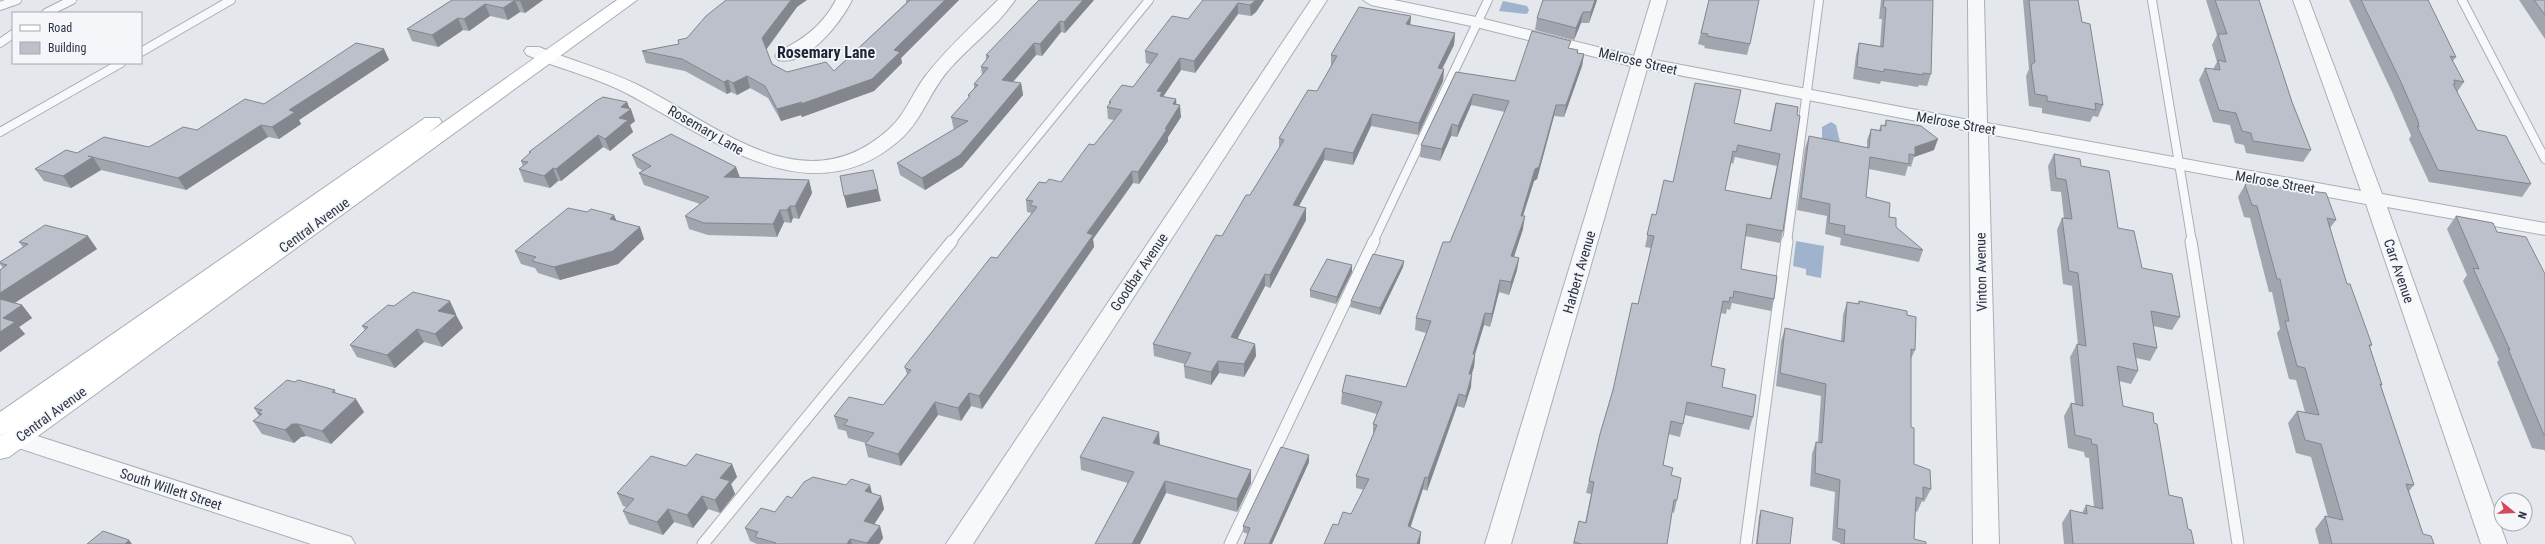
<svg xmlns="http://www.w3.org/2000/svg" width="2545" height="544" viewBox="0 0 2545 544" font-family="'Roboto Condensed',sans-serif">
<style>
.water{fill:#9fb4cc}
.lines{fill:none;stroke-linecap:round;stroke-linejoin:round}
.lane-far1-casing{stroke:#a9aeb7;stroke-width:10}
.lane-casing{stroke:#a9aeb7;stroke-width:13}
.street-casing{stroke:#a9aeb7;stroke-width:2}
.secondary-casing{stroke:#a9aeb7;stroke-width:2}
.lane-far1{stroke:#f7f8fa;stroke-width:8}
.lane{stroke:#f7f8fa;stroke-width:11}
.street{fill:#f7f8fa;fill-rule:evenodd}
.secondary{fill:#fff;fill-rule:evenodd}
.wall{fill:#a1a5ae;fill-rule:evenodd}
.shaded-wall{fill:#83868d}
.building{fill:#bbc0ca;stroke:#83868d;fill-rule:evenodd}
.labels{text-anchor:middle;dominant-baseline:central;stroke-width:3.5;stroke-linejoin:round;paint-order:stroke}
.street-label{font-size:14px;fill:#2b3445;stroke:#f4f6f9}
.quarter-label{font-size:16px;font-weight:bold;fill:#1d2536;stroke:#f4f6f9}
</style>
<rect width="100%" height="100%" fill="#e4e7ec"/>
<g class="water">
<polygon points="1503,1 1527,6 1529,10 1527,14 1499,11"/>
<polygon points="1831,122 1836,125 1840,142 1822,139 1822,127"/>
<polygon points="1796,241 1824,246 1821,278 1806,275 1806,269 1793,266"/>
</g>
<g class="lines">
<defs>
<g id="lane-far1">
<polyline points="2152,0 2192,242"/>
<polyline points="2462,0 2545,159"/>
<polyline points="0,6 17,0"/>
<polyline points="46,13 72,0"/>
<polyline points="0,43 13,34"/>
<polyline points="141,52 231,0"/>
<polyline points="0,132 121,63"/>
<polyline points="951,242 1149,0"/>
<polyline points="1373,242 1488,0"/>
<polyline points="1787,242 1819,0"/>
</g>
<g id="lane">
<polyline points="2191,241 2238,544"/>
<polyline points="703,544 952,241"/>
<polyline points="1230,544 1374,241"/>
<polyline points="1746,544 1787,241"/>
</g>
<g id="street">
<path d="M836,0H852C841,22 807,67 778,60L775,56L778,52C804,39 822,26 836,0Z"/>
<path d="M998,0H1015C997,27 968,47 947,72C930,92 922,119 903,137C812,221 712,138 626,93C599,79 568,71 539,60L527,55L524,51L527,47H539C571,61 606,69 638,85C718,125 804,206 889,129C906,114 913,91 927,74C948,47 974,24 998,0Z"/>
<polygon points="1311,0 1327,0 973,544 946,544"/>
<polygon points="1363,0 1394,0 1476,17 1634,56 1651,0 1667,0 1650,59 1969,120 1968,0 1984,0 1987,123 2361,191 2293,0 2309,0 2382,194 2545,223 2545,235 2387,207 2507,544 2481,544 2366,204 1988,134 1999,544 1973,544 1969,131 1647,69 1511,544 1485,544 1631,66 1476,27 1371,5"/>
<polygon points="0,424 351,537 355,544 311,544 0,442"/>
</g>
<polygon id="secondary" points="617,0 637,0 9,457 0,459 0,437 7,432 0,434 0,412 425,118 439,118 442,122 427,134"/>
</defs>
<use href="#lane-far1" class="lane-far1-casing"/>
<use href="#lane" class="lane-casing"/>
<use href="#street" class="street-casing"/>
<use href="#secondary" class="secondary-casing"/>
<use href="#lane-far1" class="lane-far1"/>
<use href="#lane" class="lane"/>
<use href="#street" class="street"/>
<use href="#secondary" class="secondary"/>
</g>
<g class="wall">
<polygon points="452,0 543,0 525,13 520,12 508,20 490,16 469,31 463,30 438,47 412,41 407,29"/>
<polygon points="906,0 959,0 901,58 902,63 874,91 802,117 801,115 781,121 768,98 750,88 737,95 731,92 727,94 685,71 646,63 642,51 679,44 687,38 797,7 766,49 772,64 787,72 834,71 906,3"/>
<polygon points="1094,0 1065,33 1061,32 1042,56 1036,55 1013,82 1021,83 1023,95 962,167 925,190 900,175 897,163 954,130 951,117 969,98 968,95 974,88 974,84 982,75 981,67 986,60 986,55"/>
<polygon points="1203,0 1264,0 1256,12 1251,16 1238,14 1195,73 1181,70 1163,96 1177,105 1181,117 1168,137 1168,141 1139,184 1133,183 1093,239 1094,247 982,409 971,406 961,421 938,415 901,466 868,457 865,444 866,443 848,438 846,431 838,429 834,416 883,405 907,374 905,368 997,258 1031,214 1031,213 1027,212 1026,200 1046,183 1061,182 1094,145 1114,120 1108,119 1107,107 1109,105 1109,102 1133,87 1150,64 1146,63 1145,51 1188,19"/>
<polygon points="1543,0 1597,0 1589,23 1581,23 1574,40 1535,30 1537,18"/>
<polygon points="1709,0 1750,44 1747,55 1704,48 1705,46 1698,44"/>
<polygon points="1881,0 1933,0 1931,74 1927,86 1919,85 1918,87 1881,81 1880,84 1853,79 1856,55 1859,43 1880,46 1882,19 1879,19"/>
<polygon points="2023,0 2078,0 2082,22 2103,105 2098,117 2093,116 2090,122 2042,113 2042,108 2029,106 2026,76 2029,69"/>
<polygon points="2206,0 2259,0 2292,102 2311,150 2303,162 2246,153 2244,145 2235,143 2230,125 2213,122 2199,80 2205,68 2213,69 2217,62 2212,45 2217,35"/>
<polygon points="2349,0 2428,0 2456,57 2453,61 2464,82 2457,92 2477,130 2531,184 2522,197 2429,182 2409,139 2411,136 2410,133 2392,92"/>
<polygon points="2519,0 2545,0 2545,39"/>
<polygon points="1411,16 1410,25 1455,33 1454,45 1442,69 1444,69 1443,81 1418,135 1371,126 1353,165 1324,160 1299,206 1306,208 1306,220 1270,288 1265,286 1237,339 1255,344 1256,356 1244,377 1219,373 1211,385 1185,378 1184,366 1185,364 1154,356 1153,344 1222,236 1250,195 1279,149 1279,138 1317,91 1331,66 1331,55"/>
<polygon points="384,49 389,60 299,120 301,124 279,139 268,137 186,190 101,170 71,188 44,181 35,169 77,153 149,147 197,130 264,104"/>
<polygon points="1570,49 1578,53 1584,54 1582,66 1564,117 1554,116 1537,179 1534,181 1523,216 1523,229 1514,257 1519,258 1517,270 1509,295 1499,292 1490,327 1484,325 1475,355 1474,367 1471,374 1471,387 1464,408 1457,406 1427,491 1423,489 1338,525 1351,514 1364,490 1356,488 1356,476 1373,435 1373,424 1377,414 1341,404 1342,392 1406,387 1426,333 1415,330 1416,318 1450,242 1505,112 1471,105 1457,137 1451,136 1440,161 1420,157 1421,145 1456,72 1515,81"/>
<polygon points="627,102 635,121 630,125 633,132 610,151 603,147 561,181 558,181 550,188 524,182 519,169 523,166 521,161 530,154 529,152"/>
<path d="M1776,103L1798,107L1783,231L1780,243L1745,236L1741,269L1774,299L1771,311L1732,303L1730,310L1727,309L1726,314L1720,313L1711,366L1722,387L1753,417L1749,430L1685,415L1683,424L1680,437L1668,434L1663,465L1671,475L1677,500L1674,513L1672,512L1667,544H1573L1579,521L1585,523L1591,494L1586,493L1600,434L1638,304L1651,248L1645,247L1652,214L1656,215L1673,182L1734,123L1770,131L1773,114ZM1735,157L1777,166L1770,199L1725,190L1731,163L1733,164Z"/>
<polygon points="1886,120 1934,150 1914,157 1911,167 1908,166 1905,176 1869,169 1866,197 1889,217 1896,227 1923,250 1919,262 1840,245 1841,238 1825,234 1827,216 1797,210 1805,148 1809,136 1867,148 1867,140 1871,129 1879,130 1881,125 1884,126"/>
<polygon points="2054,154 2081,166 2142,268 2180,317 2172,330 2153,326 2157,348 2150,361 2136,358 2138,371 2131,384 2119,381 2123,406 2154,423 2169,495 2188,529 2194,544 2064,544 2062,523 2070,510 2082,513 2086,505 2094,507 2089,458 2085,457 2084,452 2068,448 2064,416 2071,403 2075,404 2070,357 2077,344 2078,345 2072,286 2063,284 2057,230 2062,218 2064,218 2061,192 2051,191 2048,166"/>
<polygon points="632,155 736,167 740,177 809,180 812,193 799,219 793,218 791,223 784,222 777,237 708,235 689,229 685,216 700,204 644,185 639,173 643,171 637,167"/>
<polygon points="2245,185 2336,220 2330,228 2347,284 2372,345 2370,347 2382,385 2381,386 2414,485 2409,491 2423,534 2434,544 2319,544 2315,529 2325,516 2328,517 2311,457 2296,453 2288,423 2297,411 2305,412 2296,380 2289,379 2277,333 2280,329 2272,292 2269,292 2250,218 2244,217 2238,197"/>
<polygon points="587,212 614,215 616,221 640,227 644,239 618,264 560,280 538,273 535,268 521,264 515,251"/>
<polygon points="2456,216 2497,232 2545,274 2545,451 2544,450 2532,448 2497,362 2499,360 2463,281 2467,275 2447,229"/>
<polygon points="19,242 97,249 14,303 22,305 32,318 19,327 25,334 0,352 0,270 3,268 0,264 0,262 23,247"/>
<polygon points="1404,261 1403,267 1380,315 1350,307 1351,301"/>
<polygon points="1352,265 1352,272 1336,304 1310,297 1310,290"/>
<polygon points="1859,301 1907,315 1915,350 1911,359 1911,427 1914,464 1931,489 1924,502 1922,501 1917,512 1915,511 1914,539 1926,544 1840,544 1840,543 1832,540 1835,492 1810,486 1812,454 1816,442 1818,442 1821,396 1776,386 1781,341 1785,328 1841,341 1843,315 1847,302 1857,304"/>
<polygon points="394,306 456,314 455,315 456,315 463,328 442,347 424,342 395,368 357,357 350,345 365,330 362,326"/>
<polygon points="295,382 335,390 336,394 364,412 331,444 306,436 301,437 294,443 262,434 253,421 259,416 254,408"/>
<polygon points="1160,445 1251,470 1251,483 1237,512 1166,493 1140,544 1095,544 1128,483 1081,470 1080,457"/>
<polygon points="1309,462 1272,544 1244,544 1248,534 1243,532 1243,526"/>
<polygon points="732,464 737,477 731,484 735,494 720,513 708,509 693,528 674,522 663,535 629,524 623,511 626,507 623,506 617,493 686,466"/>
<polygon points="872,493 881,496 884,509 874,524 880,526 883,538 879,544 757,544 750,541 745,528 775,512"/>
<polygon points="1761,510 1790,544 1756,544 1759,516"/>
</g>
<g class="shaded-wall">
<polygon points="515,0 520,12 508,20 503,8"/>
<polygon points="523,0 543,0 525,13 520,1"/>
<polygon points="791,0 807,0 797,7 766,50 762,38"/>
<polygon points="945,0 959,0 901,58 902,63 874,91 802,117 801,115 781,121 777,109 894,50"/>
<polygon points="1083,0 1094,0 1065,33 1064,22"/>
<polygon points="1256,0 1264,0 1256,12 1251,16 1250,5"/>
<polygon points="1595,0 1597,0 1589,23 1591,12"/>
<polygon points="1238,3 1238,14 1195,73 1194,61"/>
<polygon points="485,4 490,16 469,31 464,19"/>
<polygon points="1583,12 1581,23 1574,40 1576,28"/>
<polygon points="1411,16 1410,27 1406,24"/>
<polygon points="458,18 463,30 438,47 432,35"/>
<polygon points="1060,21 1061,32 1042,56 1040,44"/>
<polygon points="1455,33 1454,45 1437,79 1438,68"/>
<polygon points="1034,43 1036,55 1004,92 1002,80"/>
<polygon points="384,49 389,60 299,120 301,124 279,139 272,127 289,110"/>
<polygon points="1584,54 1582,66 1564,117 1566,105"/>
<polygon points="1180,58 1181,70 1163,97 1163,104 1157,91"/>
<polygon points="1444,69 1443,81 1418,135 1419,123"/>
<polygon points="747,76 750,88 737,95 733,83"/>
<polygon points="728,80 731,92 727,94 724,82"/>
<polygon points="1021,83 1023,95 962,167 925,190 922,178"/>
<polygon points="1473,94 1471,105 1457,137 1458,126"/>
<polygon points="1176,99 1177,110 1180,105 1181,117 1168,137 1168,141 1139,184 1138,172 1165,129 1173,104"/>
<polygon points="627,102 630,110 631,109 635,121 630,125 633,132 610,151 605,139 619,118 621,107"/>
<polygon points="1556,105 1554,116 1537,179 1534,181 1519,228 1521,216 1535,169"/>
<polygon points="1372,114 1371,126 1353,165 1353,153"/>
<polygon points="1452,124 1451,136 1440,161 1442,149"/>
<polygon points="261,125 268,137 186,190 178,178"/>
<polygon points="598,135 603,147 561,181 556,169"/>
<polygon points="1938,139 1934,150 1914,157 1915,147"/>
<polygon points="1325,148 1324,160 1293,217 1293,205"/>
<polygon points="93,157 101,170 71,188 63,176"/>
<polygon points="736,167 740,179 724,177"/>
<polygon points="553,168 558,181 550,188 544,176"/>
<polygon points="1132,171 1133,183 1093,239 1094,247 982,409 979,396 1087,233"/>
<polygon points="809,180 812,193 799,219 795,206"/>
<polygon points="878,189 881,201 847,208 844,196"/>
<polygon points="790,206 793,218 791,223 787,210"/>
<polygon points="1306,208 1306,220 1270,288 1270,275"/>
<polygon points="780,210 784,222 777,237 773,224"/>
<polygon points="614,215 619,227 610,219"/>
<polygon points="1525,216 1523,229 1510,268 1511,256"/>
<polygon points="640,227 644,239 618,264 560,280 554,267"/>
<polygon points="88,236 97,249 4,310 0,305 0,293"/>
<polygon points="1519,258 1517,270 1509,295 1511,282"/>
<polygon points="1404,261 1403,267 1380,315 1380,308"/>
<polygon points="1352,265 1352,272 1336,304 1337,297"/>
<polygon points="1265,274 1265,286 1232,349 1231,337"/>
<polygon points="1500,280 1499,292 1490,327 1492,314"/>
<polygon points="450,301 456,314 445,324 438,311"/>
<polygon points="22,305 32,318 19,327 25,334 0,352 0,332 3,318"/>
<polygon points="1485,313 1484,325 1471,366 1473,354"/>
<polygon points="456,315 463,328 442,347 435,334"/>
<polygon points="417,329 424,342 395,368 387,355"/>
<polygon points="1255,344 1256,356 1244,377 1244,364"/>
<polygon points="1475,355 1474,367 1468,386 1469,374"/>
<polygon points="1218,361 1219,373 1211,385 1211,372"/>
<polygon points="1472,374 1471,387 1464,408 1466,396"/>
<polygon points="969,393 971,406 961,421 958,408"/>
<polygon points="1459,394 1457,406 1427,491 1428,478"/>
<polygon points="356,399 364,412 331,444 322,431"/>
<polygon points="935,402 938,415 901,466 898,454"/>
<polygon points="292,424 298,424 306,436 301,437 294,443 285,430"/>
<polygon points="1159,432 1160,445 1153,443"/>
<polygon points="1309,455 1309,462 1272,544 1269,544"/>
<polygon points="732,464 737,477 731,484 735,494 720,513 715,500 720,478"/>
<polygon points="1251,470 1251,483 1237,512 1237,499"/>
<polygon points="1425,477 1423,489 1407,538 1408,526"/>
<polygon points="1165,481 1166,493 1140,544 1132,544"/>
<polygon points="870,485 873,497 865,491"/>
<polygon points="702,496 708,509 693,528 687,515"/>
<polygon points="881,496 884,509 868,534 864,521"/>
<polygon points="668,509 674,522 663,535 657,522"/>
<polygon points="880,526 883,538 879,544 867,544 867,543"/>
<polygon points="1421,532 1420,544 1417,544"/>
<polygon points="850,539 852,544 847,544"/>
<polygon points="129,540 132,544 125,544"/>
</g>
<g class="building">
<polygon points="452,0 523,0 520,1 515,0 503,8 485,4 464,19 458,18 432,35 407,29"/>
<polygon points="726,0 791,0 762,38 772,64 787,72 826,62 834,71 910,0 945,0 894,50 900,52 872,79 798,105 802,102 777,109 765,86 747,76 733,83 728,80 724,82 682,59 642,51 679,44 678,40 687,38 706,16"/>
<polygon points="1039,0 1083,0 1064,22 1060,21 1040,44 1034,43 1002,80 1021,83 960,155 922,178 897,163 968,121 951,117 970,96 968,95 978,85 974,84 988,68 981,67 989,56 986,55"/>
<polygon points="1203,0 1256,0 1250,5 1238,3 1194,61 1180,58 1157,91 1162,92 1160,96 1176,99 1173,104 1180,105 1165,129 1167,129 1138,172 1132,171 1087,233 1093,235 979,396 969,393 958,408 935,402 898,454 865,444 874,433 844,425 848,420 834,416 849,397 883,405 911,370 905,368 905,366 991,257 997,258 1037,207 1030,205 1033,201 1026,200 1039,182 1046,183 1049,179 1061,182 1089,144 1094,145 1122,110 1107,107 1111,102 1109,102 1122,85 1133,87 1158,54 1145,51 1172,16 1188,19"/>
<polygon points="1543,0 1595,0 1591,12 1583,12 1576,28 1537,18"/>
<polygon points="1709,0 1759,0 1750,44 1707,36 1708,34 1701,33"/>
<polygon points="1884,0 1933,0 1931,74 1923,73 1923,75 1884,69 1884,72 1857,67 1859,43 1883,47 1886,8 1883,7"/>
<polygon points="2029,0 2078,0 2082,22 2090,24 2103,105 2095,103 2096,110 2047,101 2047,96 2035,94 2031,65 2035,62"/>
<polygon points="2215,0 2259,0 2292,102 2311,150 2253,141 2251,133 2242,131 2236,113 2219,110 2205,68 2220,70 2218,60 2226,62 2218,34 2227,34"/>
<polygon points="2361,0 2428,0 2456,57 2450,56 2464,82 2454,80 2455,84 2453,84 2477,130 2506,136 2531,184 2438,170 2417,126 2419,127 2418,121 2400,80"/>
<polygon points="2534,0 2545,0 2545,15"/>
<polygon points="1359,7 1411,16 1406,24 1455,33 1438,68 1444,69 1419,123 1372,114 1353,153 1325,148 1293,205 1306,208 1270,275 1265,274 1231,337 1255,344 1244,364 1218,361 1211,372 1184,366 1191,353 1153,344 1216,235 1222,236 1246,195 1250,195 1284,140 1279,138 1308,90 1317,91 1337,56 1331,55 1335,48"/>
<polygon points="1532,31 1571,41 1568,48 1578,50 1577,53 1584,54 1566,105 1556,105 1539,167 1535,169 1521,216 1525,216 1511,256 1519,258 1511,282 1500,280 1492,314 1485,313 1473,354 1475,355 1469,374 1472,374 1466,396 1459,394 1428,478 1425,477 1408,526 1421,532 1417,544 1324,544 1333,524 1338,525 1343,512 1351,514 1369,479 1356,476 1377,425 1373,424 1382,402 1342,392 1346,375 1406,387 1431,321 1416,318 1443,242 1450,242 1509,101 1473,94 1458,126 1452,124 1442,149 1421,145 1456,72 1515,81"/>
<polygon points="356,43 384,49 289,110 295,112 272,127 261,125 178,178 88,156 93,157 63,176 35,169 66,150 77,153 104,137 149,147 183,127 197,130 245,99 264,104"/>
<path d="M1695,83L1741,90L1734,123L1771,131L1776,103L1798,107L1797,115L1800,116L1783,231L1747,224L1741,269L1777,276L1774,299L1734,291L1733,298L1730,297L1729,302L1723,301L1711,366L1725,369L1722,387L1756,395L1753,417L1687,402L1683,424L1671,421L1663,465L1673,468L1671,475L1681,478L1677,500H1674L1667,544H1581L1574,542L1579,521L1586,523L1594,482L1589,481L1600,434L1613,390L1632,303L1638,304L1654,236L1647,235L1652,214L1656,215L1664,180L1673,182ZM1738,145L1780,154L1771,199L1725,190L1733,151L1736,152Z"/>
<polygon points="603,97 627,102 621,107 631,109 619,118 628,120 605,139 598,135 556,169 553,168 544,176 519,169 528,162 521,161 531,152 529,152 596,101"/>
<polygon points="1886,120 1921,126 1938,139 1915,147 1915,155 1909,154 1909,164 1870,157 1866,197 1890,203 1889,217 1896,218 1896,227 1923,250 1844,234 1845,226 1829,223 1830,204 1801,198 1809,136 1869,148 1871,129 1881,131 1881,125 1886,126"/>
<polygon points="671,134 736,167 724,177 809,180 795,206 790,206 787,210 780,210 773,224 704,223 685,216 709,197 639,173 651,166 632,155"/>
<polygon points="2054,154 2080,159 2081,166 2109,171 2118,228 2134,231 2142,268 2172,274 2180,317 2151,311 2157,348 2133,343 2138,371 2117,366 2123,406 2153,413 2154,423 2157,424 2169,495 2182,498 2188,529 2191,530 2194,544 2073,544 2070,510 2087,514 2086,505 2103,509 2097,445 2092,444 2091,439 2075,435 2071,403 2083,406 2077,344 2086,346 2078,273 2069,271 2062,218 2072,219 2066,180 2056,178"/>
<polygon points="873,170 878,189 844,196 840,176"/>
<polygon points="2247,183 2326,193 2336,220 2327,218 2347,284 2350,284 2372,345 2369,345 2382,385 2380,384 2414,485 2406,484 2423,534 2431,536 2434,544 2332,544 2325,516 2343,520 2321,444 2305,440 2297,411 2319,415 2305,368 2297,366 2285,321 2289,321 2280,279 2277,279 2257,206 2252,205 2245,185"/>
<polygon points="568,208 587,212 591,209 614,215 610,219 640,227 613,251 554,267 532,261 536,257 515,251"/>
<polygon points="2456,216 2493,223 2497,232 2526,237 2545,274 2545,435 2544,435 2508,349 2510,350 2473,268 2479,269"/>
<polygon points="45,225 88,236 0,293 0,270 7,265 0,263 0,262 28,244 19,242"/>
<polygon points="1373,254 1404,261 1380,308 1351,301"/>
<polygon points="1327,259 1352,265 1337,297 1310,290"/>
<polygon points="413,292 450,301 438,311 456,315 435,334 417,329 387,355 350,345 368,327 362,326 388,305 394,306"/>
<polygon points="0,299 22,305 3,318 15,322 0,332"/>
<polygon points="1859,301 1907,311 1907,315 1916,317 1915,350 1911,349 1911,427 1914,428 1914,464 1930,470 1931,489 1923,487 1923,499 1916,497 1914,539 1926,542 1926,544 1844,544 1845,530 1837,528 1840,480 1815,473 1816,442 1822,443 1826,384 1780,373 1785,328 1844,342 1847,302 1859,304"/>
<polygon points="287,380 295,382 298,380 335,390 332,392 356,399 322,431 298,424 292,424 285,430 253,421 262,414 258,413 262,410 254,408"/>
<polygon points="1103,417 1159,432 1153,443 1251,470 1237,499 1165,481 1132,544 1095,544 1134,472 1080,457"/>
<polygon points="1281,447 1309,455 1269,544 1244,544 1250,528 1243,526"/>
<polygon points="696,454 732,464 720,478 730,481 715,500 702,496 687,515 668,509 657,522 623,511 634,499 617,493 651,456 686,466"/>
<polygon points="813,477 846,485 851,479 870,485 865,491 881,496 864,521 880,526 867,543 850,539 847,544 776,544 776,543 755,537 758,532 745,528 761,508 775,512 787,496 792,498 804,482"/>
<polygon points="1761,510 1793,518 1790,544 1757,544"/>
<polygon points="103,531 129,540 125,544 87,544"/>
</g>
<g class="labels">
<g class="street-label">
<text transform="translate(1638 61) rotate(13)">Melrose Street</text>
<text transform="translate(1956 123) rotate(10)">Melrose Street</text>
<text transform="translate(706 130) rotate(30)">Rosemary Lane</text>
<text transform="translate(2275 182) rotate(10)">Melrose Street</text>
<text transform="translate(314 225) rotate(-36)">Central Avenue</text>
<text transform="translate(2399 271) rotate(71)">Carr Avenue</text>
<text transform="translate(1139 272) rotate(-56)">Goodbar Avenue</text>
<text transform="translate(1579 272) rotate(-74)">Harbert Avenue</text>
<text transform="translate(1981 272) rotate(-91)">Vinton Avenue</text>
<text transform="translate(51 414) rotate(-36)">Central Avenue</text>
<text transform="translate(171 489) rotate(18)">South Willett Street</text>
</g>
<g class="quarter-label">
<text x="826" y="52">Rosemary Lane</text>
</g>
</g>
<rect x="12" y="12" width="130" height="52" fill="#f4f6f9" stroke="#a4a8b1"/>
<rect x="20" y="25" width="20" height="6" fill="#ffffff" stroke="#a4a8b1"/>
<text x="48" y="32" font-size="12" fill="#2b3445">Road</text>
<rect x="20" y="42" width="20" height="12" fill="#bbc0ca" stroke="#a4a8b1"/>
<text x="48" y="52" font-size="12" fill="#2b3445">Building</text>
<g transform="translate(2513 512) rotate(108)"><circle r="19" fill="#f4f6f9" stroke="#a4a8b1"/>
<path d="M0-3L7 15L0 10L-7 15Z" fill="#d1495b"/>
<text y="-6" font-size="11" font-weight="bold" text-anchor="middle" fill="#2b3445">N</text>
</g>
</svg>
